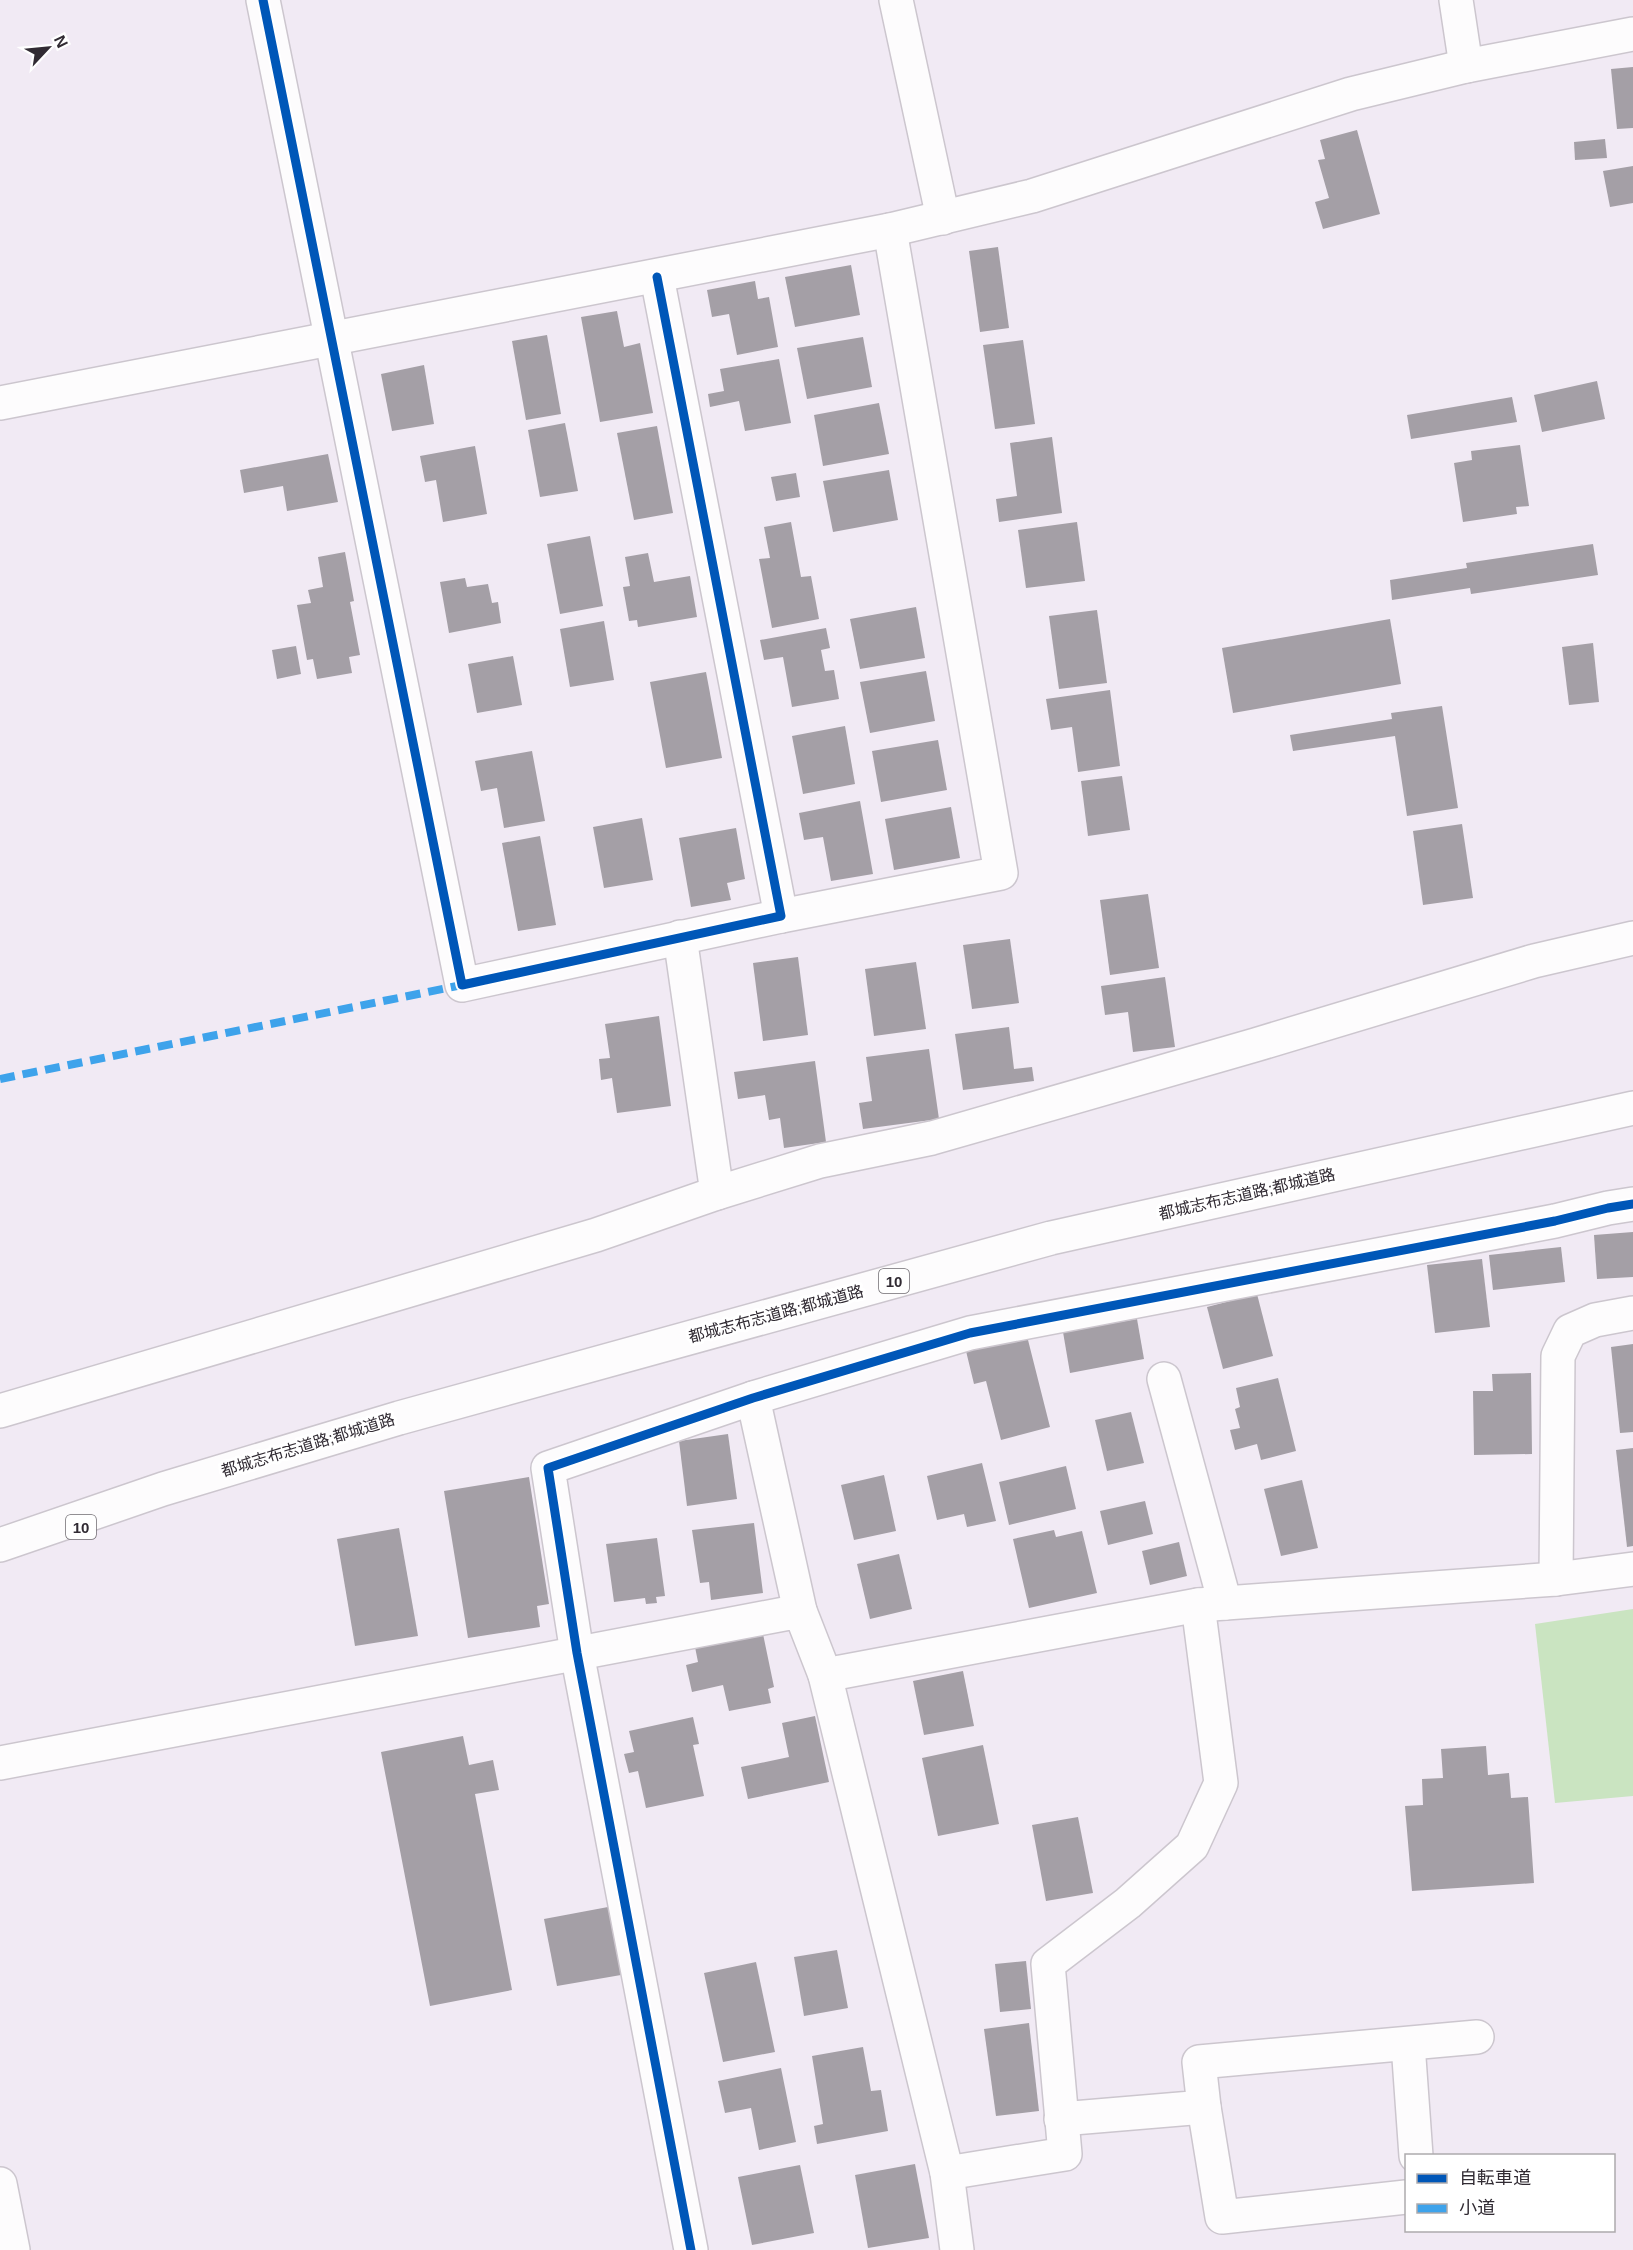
<svg xmlns="http://www.w3.org/2000/svg" width="1633" height="2250" viewBox="0 0 1633 2250" font-family="Helvetica,'Noto Sans JP',sans-serif">
<style>
.green{fill:#cae4c1}
.building{fill:#a49fa6}
.lines{fill:none;stroke-linecap:round;stroke-linejoin:round}
.minor-casing{stroke:#ccc6ce;stroke-width:36}
.highway-casing{stroke:#ccc6ce;stroke-width:36}
.minor{stroke:#fdfcfd;stroke-width:33}
.highway{stroke:#fdfcfd;stroke-width:33}
.quiet{stroke:#3ea3eb;stroke-width:8;stroke-dasharray:15 8;stroke-linecap:butt}
.cycleway-casing{stroke:#fff;stroke-width:13}
.cycleway{stroke:#0057b8;stroke-width:9}
.labels{text-anchor:middle;dominant-baseline:central;stroke-width:6;stroke-linejoin:round;paint-order:stroke}
.shield{fill:#fff;stroke:#6f6b70;stroke-width:1.5}
.shield-label{font-size:15px;font-weight:bold;fill:#312b33}
.street-label{font-size:16px;fill:#312b33;stroke:#fff}
</style>
<rect width="100%" height="100%" fill="#f1eaf4"/>
<polygon class="green" points="1633,1609 1633,1796 1555,1803 1535,1624"/>
<g class="building">
<polygon points="1633,67 1633,128 1617,129 1611,69"/>
<polygon points="1357,130 1380,214 1323,229 1315,202 1329,198 1318,160 1325,159 1320,140"/>
<polygon points="1605,139 1607,158 1575,160 1574,142"/>
<polygon points="1633,166 1633,203 1610,207 1603,171"/>
<polygon points="998,247 1009,328 980,332 969,251"/>
<polygon points="851,265 860,315 795,327 785,277"/>
<polygon points="755,281 758,299 769,297 778,347 737,355 729,314 712,317 707,290"/>
<polygon points="617,311 624,347 640,343 653,413 600,422 581,317"/>
<polygon points="547,335 561,414 526,420 512,341"/>
<polygon points="863,337 872,387 807,399 797,348"/>
<polygon points="1023,340 1035,424 995,429 983,345"/>
<polygon points="779,359 791,423 745,431 739,401 710,407 708,394 724,391 720,369"/>
<polygon points="424,365 434,424 392,431 381,374"/>
<polygon points="1597,381 1605,419 1542,432 1534,395"/>
<polygon points="1512,397 1517,422 1411,439 1407,415"/>
<polygon points="879,403 889,454 823,466 814,415"/>
<polygon points="565,423 578,491 540,497 528,430"/>
<polygon points="657,426 673,513 634,520 617,433"/>
<polygon points="1052,437 1062,513 999,522 996,499 1017,496 1010,443"/>
<polygon points="1520,445 1529,506 1516,507 1517,514 1463,522 1454,463 1472,460 1471,451"/>
<polygon points="475,446 487,514 443,522 436,480 425,482 420,456"/>
<polygon points="328,454 338,502 287,511 283,486 244,493 240,470"/>
<polygon points="889,470 898,520 833,532 823,481"/>
<polygon points="796,473 800,497 776,501 771,477"/>
<polygon points="791,522 801,577 811,576 819,619 772,628 759,559 770,558 764,527"/>
<polygon points="1077,522 1085,581 1026,588 1018,530"/>
<polygon points="590,536 603,606 560,614 547,544"/>
<polygon points="1593,544 1598,575 1471,594 1470,588 1392,600 1390,580 1467,568 1466,563"/>
<polygon points="345,552 354,601 350,602 360,655 349,657 352,673 317,679 313,659 307,660 297,605 311,603 308,590 323,587 318,557"/>
<polygon points="648,553 654,582 690,576 697,617 638,627 637,620 629,621 623,587 630,586 625,557"/>
<polygon points="465,578 467,587 488,584 492,603 498,602 501,623 449,633 440,582"/>
<polygon points="916,607 925,658 860,669 850,619"/>
<polygon points="1097,610 1107,683 1059,689 1049,616"/>
<polygon points="1390,619 1401,684 1233,713 1222,648"/>
<polygon points="604,621 614,680 570,687 560,629"/>
<polygon points="826,628 830,648 821,650 825,671 834,670 839,699 792,707 783,657 764,660 760,640"/>
<polygon points="1593,643 1599,702 1569,705 1562,647"/>
<polygon points="296,646 301,674 277,679 272,650"/>
<polygon points="513,656 522,705 477,713 468,664"/>
<polygon points="926,671 935,721 870,733 860,682"/>
<polygon points="706,672 722,758 666,768 650,682"/>
<polygon points="1110,690 1120,766 1078,772 1072,727 1051,730 1046,699"/>
<polygon points="1442,706 1458,808 1407,816 1395,736 1293,751 1290,735 1392,719 1391,713"/>
<polygon points="845,726 855,784 803,794 792,736"/>
<polygon points="938,740 947,790 881,802 872,751"/>
<polygon points="532,751 545,821 504,828 497,788 481,791 475,761"/>
<polygon points="1122,776 1130,830 1088,836 1081,781"/>
<polygon points="860,801 873,874 831,881 823,837 804,840 799,813"/>
<polygon points="951,807 960,858 894,870 885,819"/>
<polygon points="642,818 653,880 604,888 593,827"/>
<polygon points="1462,824 1473,898 1423,905 1413,831"/>
<polygon points="736,828 745,879 727,883 731,900 691,907 679,838"/>
<polygon points="540,836 556,925 518,931 502,843"/>
<polygon points="1148,894 1159,968 1110,975 1100,900"/>
<polygon points="1010,939 1019,1003 972,1009 963,945"/>
<polygon points="798,957 808,1035 763,1041 753,963"/>
<polygon points="916,962 926,1029 874,1036 865,969"/>
<polygon points="1165,977 1175,1047 1133,1052 1128,1012 1105,1015 1101,986"/>
<polygon points="659,1016 671,1106 617,1113 612,1078 601,1080 599,1059 610,1058 605,1024"/>
<polygon points="1009,1027 1014,1069 1032,1067 1034,1081 963,1090 955,1034"/>
<polygon points="929,1049 939,1119 863,1129 859,1103 872,1101 866,1057"/>
<polygon points="815,1061 826,1142 784,1148 780,1118 769,1120 765,1095 738,1099 734,1072"/>
<polygon points="1633,1232 1633,1277 1597,1279 1594,1235"/>
<polygon points="1561,1247 1565,1282 1493,1290 1489,1255"/>
<polygon points="1482,1259 1490,1327 1435,1333 1427,1265"/>
<polygon points="1257,1294 1273,1356 1223,1369 1207,1307"/>
<polygon points="1137,1319 1144,1359 1070,1373 1063,1332"/>
<polygon points="1027,1336 1050,1427 1001,1440 986,1381 974,1384 966,1351"/>
<polygon points="1633,1344 1633,1432 1620,1433 1611,1347"/>
<polygon points="1531,1373 1532,1454 1474,1455 1473,1391 1493,1391 1492,1374"/>
<polygon points="1278,1378 1296,1451 1261,1460 1257,1444 1235,1450 1230,1430 1240,1428 1235,1409 1240,1407 1236,1388"/>
<polygon points="1131,1412 1144,1463 1107,1471 1095,1420"/>
<polygon points="728,1434 737,1499 687,1506 679,1441"/>
<polygon points="1633,1448 1633,1546 1627,1547 1616,1450"/>
<polygon points="982,1463 996,1521 967,1527 964,1514 937,1520 927,1476"/>
<polygon points="1066,1466 1076,1509 1009,1525 999,1482"/>
<polygon points="884,1475 896,1531 854,1540 841,1485"/>
<polygon points="529,1477 549,1604 537,1606 540,1627 468,1638 444,1491"/>
<polygon points="1302,1480 1318,1548 1281,1556 1264,1489"/>
<polygon points="1145,1501 1153,1534 1108,1545 1100,1511"/>
<polygon points="754,1523 763,1593 711,1600 709,1582 700,1583 692,1530"/>
<polygon points="399,1528 418,1636 355,1646 337,1539"/>
<polygon points="1054,1530 1056,1537 1082,1531 1097,1593 1029,1608 1013,1539"/>
<polygon points="657,1538 665,1596 656,1597 657,1603 646,1604 645,1598 614,1602 606,1544"/>
<polygon points="1179,1542 1187,1576 1150,1585 1142,1551"/>
<polygon points="899,1554 912,1609 870,1619 857,1564"/>
<polygon points="763,1634 774,1687 768,1689 771,1703 729,1711 723,1685 692,1692 686,1665 698,1662 695,1647"/>
<polygon points="963,1671 974,1726 924,1735 913,1681"/>
<polygon points="815,1716 829,1782 748,1799 741,1767 789,1757 782,1723"/>
<polygon points="693,1717 699,1744 693,1745 704,1796 646,1808 638,1771 629,1773 624,1754 634,1752 629,1731"/>
<polygon points="463,1736 469,1765 493,1760 499,1790 475,1794 512,1990 430,2006 381,1752"/>
<polygon points="983,1745 999,1824 938,1836 922,1758"/>
<polygon points="1486,1746 1488,1775 1509,1773 1511,1798 1528,1797 1534,1883 1412,1891 1405,1806 1423,1805 1422,1779 1443,1778 1441,1749"/>
<polygon points="1078,1817 1093,1893 1046,1901 1032,1825"/>
<polygon points="608,1907 621,1975 557,1986 544,1919"/>
<polygon points="837,1950 848,2008 804,2016 794,1957"/>
<polygon points="1026,1961 1031,2009 1000,2012 995,1964"/>
<polygon points="756,1962 775,2052 723,2062 704,1973"/>
<polygon points="1029,2023 1039,2111 996,2116 984,2029"/>
<polygon points="863,2047 871,2091 881,2090 888,2131 817,2144 814,2126 823,2124 812,2056"/>
<polygon points="781,2068 796,2142 759,2150 751,2108 725,2113 718,2081"/>
<polygon points="915,2164 929,2238 868,2248 855,2175"/>
<polygon points="800,2165 814,2233 752,2245 738,2177"/>
</g>
<g class="lines">
<defs>
<g id="minor">
<polyline points="263,0 462,985 781,916 657,277"/>
<polyline points="896,0 943,218"/>
<polyline points="1456,0 1466,66"/>
<polyline points="0,403 890,230 1032,196 1351,94 1466,66 1633,34"/>
<polyline points="781,916 1001,873 890,230"/>
<polyline points="680,937 717,1193"/>
<polyline points="1164,1379 1225,1603"/>
<polyline points="753,1398 800,1611"/>
<polyline points="0,1411 596,1235 717,1193 820,1161 932,1138 1255,1045 1534,961 1633,938"/>
<polyline points="1556,1579 1558,1356 1570,1331 1595,1320 1633,1313"/>
<polyline points="825,1675 947,2173 957,2250"/>
<polyline points="0,1763 800,1611 825,1675 1198,1605 1556,1579 1633,1569"/>
<polyline points="1408,2044 1416,2156"/>
<polyline points="1204,2107 1222,2217 1406,2197"/>
<polyline points="1061,2119 1204,2107 1199,2062 1477,2037"/>
<polyline points="947,2173 1065,2154 1048,1964 1128,1903 1192,1846 1221,1783 1198,1605"/>
<polyline points="0,2184 13,2250"/>
<polyline points="691,2250 577,1653 548,1468 753,1398 970,1333 1555,1221 1608,1208 1633,1204"/>
</g>
<polyline id="highway" points="0,1545 163,1489 399,1418 1051,1238 1633,1108"/>
</defs>
<use href="#minor" class="minor-casing"/>
<use href="#highway" class="highway-casing"/>
<use href="#minor" class="minor"/>
<use href="#highway" class="highway"/>
<polyline class="quiet" points="0,1079 462,985"/>
<defs>
<g id="cycleway">
<polyline points="263,0 462,985 781,916 657,277"/>
<polyline points="691,2250 577,1653 548,1468 753,1398 970,1333 1555,1221 1608,1208 1633,1204"/>
</g>
</defs>
<use href="#cycleway" class="cycleway-casing"/>
<use href="#cycleway" class="cycleway"/>
</g>
<g class="labels">
<g class="shield">
<rect x="879" y="1269" width="30" height="24" rx="4.5"/>
<rect x="66" y="1515" width="30" height="24" rx="4.5"/>
</g>
<g class="shield-label">
<text x="894" y="1281">10</text>
<text x="81" y="1527">10</text>
</g>
<g class="street-label">
<text transform="translate(1247 1194) rotate(-13)">都城志布志道路;都城道路</text>
<text transform="translate(776 1314) rotate(-15)">都城志布志道路;都城道路</text>
<text transform="translate(308 1445) rotate(-17)">都城志布志道路;都城道路</text>
</g>
</g>
<rect x="1405" y="2154" width="210" height="78" fill="#ffffff" stroke="#adaaad" stroke-width="1.5"/>
<rect x="1417" y="2174" width="30" height="9" fill="#0057b8" stroke="#adaaad" stroke-width="1.5"/>
<text x="1459" y="2184" font-size="18" fill="#312b33">自転車道</text>
<rect x="1417" y="2204" width="30" height="9" fill="#3ea3eb" stroke="#adaaad" stroke-width="1.5"/>
<text x="1459" y="2214" font-size="18" fill="#312b33">小道</text>
<g transform="translate(48 48) rotate(64)" stroke="#ffffff" stroke-width="4.5" paint-order="stroke">
<path d="M0-4.5L10 22L0 15L-10 22Z" fill="#312b33"/>
<text y="-9" font-size="16" font-weight="bold" text-anchor="middle" fill="#312b33">N</text>
</g>
</svg>
